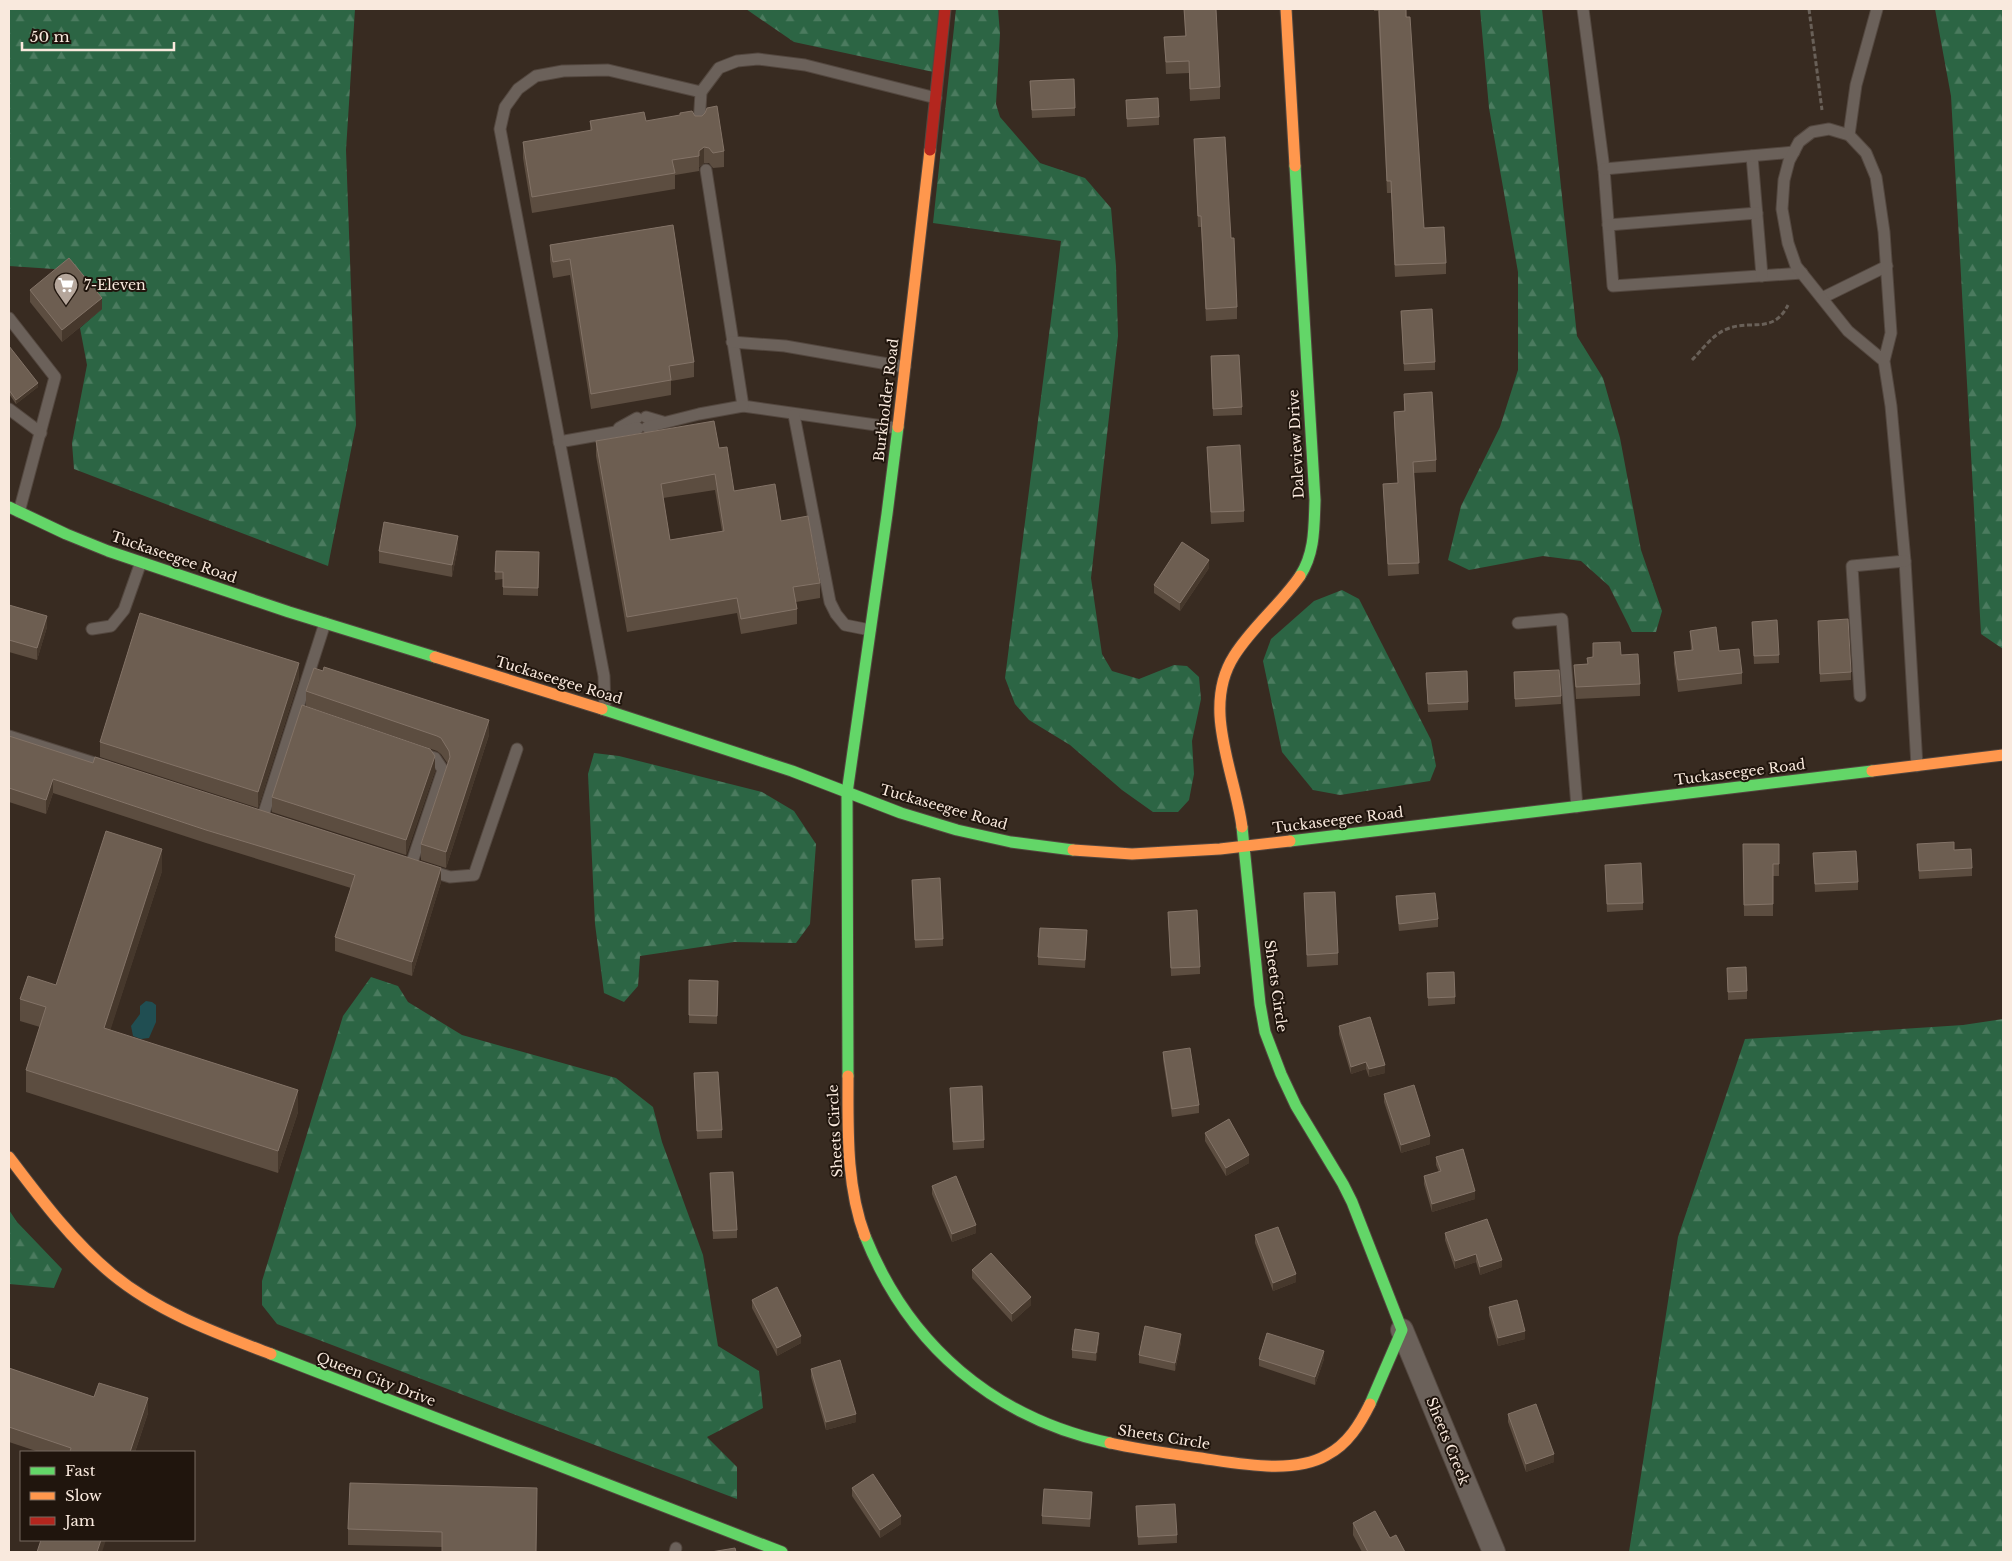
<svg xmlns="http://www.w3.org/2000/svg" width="2012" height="1561" viewBox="0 0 2012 1561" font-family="'Libre Baskerville',serif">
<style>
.forest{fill:url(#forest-firs)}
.water{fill:#204e52}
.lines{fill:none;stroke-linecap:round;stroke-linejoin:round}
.lane-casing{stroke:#53473f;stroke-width:13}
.street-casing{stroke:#53473f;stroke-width:24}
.fast-casing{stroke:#53473f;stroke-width:13}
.slow-casing{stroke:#53473f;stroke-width:13}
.jam-casing{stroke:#53473f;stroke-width:13}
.path{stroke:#696058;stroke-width:3;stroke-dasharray:5 2.5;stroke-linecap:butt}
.lane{stroke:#6b615a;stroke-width:11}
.street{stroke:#6b615a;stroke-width:22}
.fast{stroke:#63d668;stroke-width:11}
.slow{stroke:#ff974d;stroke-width:11}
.jam{stroke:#b3261e;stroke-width:11}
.wall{fill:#5c4d40;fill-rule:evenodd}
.shaded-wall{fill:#46382c}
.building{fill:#6d5e51;stroke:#837367;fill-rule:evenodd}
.labels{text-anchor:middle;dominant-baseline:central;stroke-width:4;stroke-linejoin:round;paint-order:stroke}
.poi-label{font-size:14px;fill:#f9e9dd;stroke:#20150d;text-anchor:start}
.street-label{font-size:14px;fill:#f9e9dd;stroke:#20150d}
</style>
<defs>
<pattern id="forest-firs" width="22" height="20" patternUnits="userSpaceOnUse" patternTransform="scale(1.25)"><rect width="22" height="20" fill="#2c6544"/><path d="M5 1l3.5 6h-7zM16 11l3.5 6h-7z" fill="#4b7b5f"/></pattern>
</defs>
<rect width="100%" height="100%" fill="#382b21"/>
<g class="forest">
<polygon points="9,9 355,9 346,150 356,425 328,566 74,469 72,443 87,365 80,328 102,309 69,270 9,266"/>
<polygon points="746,9 941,9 938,73 794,42"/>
<polygon points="956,9 998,9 1000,34 996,104 1000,117 1040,163 1085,178 1111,208 1116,266 1118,336 1091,578 1102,654 1112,671 1139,679 1174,665 1187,666 1199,677 1201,699 1192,741 1194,774 1189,800 1178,812 1153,812 1122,790 1070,745 1029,720 1015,704 1005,678 1061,241 933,223"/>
<polygon points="1480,9 1542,9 1577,336 1603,378 1620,438 1641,550 1662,611 1656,632 1632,632 1609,586 1581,561 1543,556 1469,570 1448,560 1461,506 1500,427 1518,370 1518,272 1489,108"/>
<polygon points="1935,9 2003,9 2003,649 1981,634 1951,96"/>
<polygon points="1342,590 1359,599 1431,740 1436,766 1430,781 1340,795 1313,790 1282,752 1263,661 1271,639 1314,601"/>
<polygon points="594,753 619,756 762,792 794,811 816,844 810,924 796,943 734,942 640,956 638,986 624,1002 604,993 595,924 588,774"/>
<polygon points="371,977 398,986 408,1002 462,1035 616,1078 653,1107 662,1142 703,1255 718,1346 759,1371 763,1408 707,1437 737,1467 737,1499 277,1324 262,1305 262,1281 343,1016"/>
<polygon points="2003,1019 2003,1552 1629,1552 1678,1237 1745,1039 1963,1025"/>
<polygon points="9,1210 17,1222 62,1269 54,1288 9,1284"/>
</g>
<polygon class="water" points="146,1001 152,1002 156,1005 156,1022 149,1038 141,1039 133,1036 131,1026 140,1014 140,1006"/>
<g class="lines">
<defs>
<g id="lane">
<polyline points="1583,9 1604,169 1613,286 1802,273"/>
<polyline points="699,125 701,92"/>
<polyline points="1849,135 1856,85 1877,9"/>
<polyline points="1752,156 1762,276"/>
<polyline points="1604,169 1794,152"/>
<polyline points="706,170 743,406 897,428"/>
<polyline points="1608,225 1757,213"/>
<polyline points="1822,298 1887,266"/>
<polyline points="9,318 55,377 19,512"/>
<polyline points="732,342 785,346 905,367"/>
<polyline points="1884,361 1848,331 1796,266 1788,243 1782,209 1784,180 1789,161 1799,142 1812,132 1829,129 1849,135 1866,153 1876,177 1884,232 1891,333 1884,361 1891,406 1905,561 1917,766"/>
<polyline points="9,409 41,433"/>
<polyline points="794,415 830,602 836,614 845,625 870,630"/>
<polyline points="646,417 663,422"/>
<polyline points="647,427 699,414 743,406"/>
<polyline points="619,428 637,418"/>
<polyline points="559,442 638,428"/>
<polyline points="1518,623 1562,619 1577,807"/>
<polyline points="92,629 111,626 124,610 141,562"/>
<polyline points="1860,696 1852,566 1905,561"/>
<polyline points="605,710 604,676 500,129 505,107 518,89 536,76 563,71 608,70 701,92 719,68 737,61 758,59 805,65 936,98"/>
<polyline points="9,736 107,767"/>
<polyline points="263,816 325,623"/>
<polyline points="411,865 443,770 435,758 422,754"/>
<polyline points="427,870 450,877 474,875 517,749"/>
<polyline points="675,1552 676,1548"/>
</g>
<polyline id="street" points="1402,1330 1494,1552"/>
<g id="fast">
<path d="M1295,166L1315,500C1314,527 1315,553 1300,576"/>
<polyline points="9,507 66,534 108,551 289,612 435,657"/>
<polyline points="602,709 792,771 901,813 957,830 1011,842 1073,850"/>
<polyline points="1242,827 1260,1004 1265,1032 1281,1074 1296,1106 1343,1184 1352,1202 1402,1330 1370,1404"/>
<polyline points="1290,841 1872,771"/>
<polyline points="848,1076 847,793 887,514 898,427"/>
<path d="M865,1236C909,1346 994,1418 1110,1443"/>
<polyline points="271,1354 782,1552"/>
</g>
<g id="slow">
<polyline points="1286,9 1295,166"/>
<polyline points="898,427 930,150"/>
<polyline points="435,657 602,709"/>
<polyline points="1872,771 2003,755"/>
<path d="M1242,827C1235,772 1201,708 1234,656C1252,627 1280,605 1300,576"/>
<polyline points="1073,850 1132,854 1220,849 1290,841"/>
<path d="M848,1076C848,1129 846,1186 865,1236"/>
<path d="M9,1157C40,1198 72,1241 112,1274C158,1312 216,1333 271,1354"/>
<path d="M1110,1443C1137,1449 1165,1453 1193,1457C1232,1462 1291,1476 1327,1455C1348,1444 1360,1424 1370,1404"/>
</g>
<polyline id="jam" points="930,150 945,9"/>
</defs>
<use href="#lane" class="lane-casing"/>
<use href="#street" class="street-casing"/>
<use href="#fast" class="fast-casing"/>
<use href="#slow" class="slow-casing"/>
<use href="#jam" class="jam-casing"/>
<g class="path">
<polyline points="1809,9 1822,110"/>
<path d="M1692,360C1702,350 1713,334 1727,329C1751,319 1773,335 1788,305"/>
</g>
<use href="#lane" class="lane"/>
<use href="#street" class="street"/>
<use href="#fast" class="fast"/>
<use href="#slow" class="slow"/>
<use href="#jam" class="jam"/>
</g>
<g class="wall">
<polygon points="1184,9 1220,87 1220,99 1190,101 1189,73 1166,74 1164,37 1185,36"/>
<polygon points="1374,9 1406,9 1424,228 1446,263 1446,274 1395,277 1391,193 1387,193 1378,11 1374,11"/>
<polygon points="1030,81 1075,108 1075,116 1032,118"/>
<polygon points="1126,100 1159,117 1159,125 1127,127"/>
<polygon points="695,116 724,151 724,167 713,168 709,163 704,163 699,167 699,171 675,175 675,189 532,213 523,158 523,142 590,131 590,121 646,121"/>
<polygon points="1194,139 1231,238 1237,307 1237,319 1206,321 1201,227 1198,227"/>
<polygon points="673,225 694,362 694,377 671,381 671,395 591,409 570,275 553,278 550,260 550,245"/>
<polygon points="30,290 102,309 62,342 30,302"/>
<polygon points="1401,311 1435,362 1435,370 1404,371"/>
<polygon points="9,346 38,387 16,404 9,394"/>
<polygon points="1211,356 1242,407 1242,415 1213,416"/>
<polygon points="1404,394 1436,460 1436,472 1414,473 1419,574 1388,576 1383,484 1398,483 1394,424 1394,412 1404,411"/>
<path d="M596,441L719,448L734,491L781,521L820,583V598L796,602L797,609V624L741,634L737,613L627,632L596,456ZM715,490L722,531L670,540L663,498Z"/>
<polygon points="1207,447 1244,511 1244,522 1211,524"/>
<polygon points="458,547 452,577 379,563 379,551"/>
<polygon points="496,551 539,552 538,596 503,595 503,579 495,580"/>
<polygon points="1209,568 1180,611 1154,593 1154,585"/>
<polygon points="9,605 47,627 37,660 9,652"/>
<polygon points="1818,621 1851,672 1851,680 1820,682"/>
<polygon points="1752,622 1779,655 1779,663 1754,664"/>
<polygon points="1690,631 1719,651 1742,673 1742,684 1678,692 1674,664 1674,652 1691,650"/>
<polygon points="1593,643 1621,655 1640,684 1640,696 1576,699 1574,665 1587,664 1593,657"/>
<polygon points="1514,672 1561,696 1561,704 1515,707"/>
<polygon points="1426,673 1468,702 1468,710 1428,712"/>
<polygon points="299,679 258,808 100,757 100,742"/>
<polygon points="306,691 489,735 446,868 421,860 421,844 448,764 441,754 437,751 306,706"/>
<polygon points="9,736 441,882 412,976 335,951 335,937 351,888 206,843 53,793 46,814 9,802"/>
<polygon points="435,771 406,855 272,812 272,797"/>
<polygon points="1743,844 1779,844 1779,876 1773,876 1773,916 1744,916"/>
<polygon points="1917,844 1954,850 1972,868 1972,876 1919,879"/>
<polygon points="1813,853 1858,882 1858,890 1815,892"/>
<polygon points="1605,865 1643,903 1643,910 1607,912"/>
<polygon points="162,871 110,1030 298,1112 278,1173 26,1092 26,1070 40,1027 20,1021 20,999 56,985"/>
<polygon points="912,880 943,939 943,946 915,948"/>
<polygon points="1304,893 1338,953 1338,965 1307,967"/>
<polygon points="1396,896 1438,919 1438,927 1399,931 1396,904"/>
<polygon points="1168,912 1200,967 1200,974 1171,976"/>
<polygon points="1087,938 1085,968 1038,965 1038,957"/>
<polygon points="1727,968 1747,991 1747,999 1728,1000"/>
<polygon points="1427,973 1455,997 1455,1004 1428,1006"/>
<polygon points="689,980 718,981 717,1024 689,1023"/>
<polygon points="1339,1026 1385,1073 1369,1077 1366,1069 1351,1074 1339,1034"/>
<polygon points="1163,1052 1199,1105 1199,1113 1172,1117 1163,1060"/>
<polygon points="694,1073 722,1130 722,1138 697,1139"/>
<polygon points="950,1088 984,1140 984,1148 953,1150"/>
<polygon points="1384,1094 1430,1144 1401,1153 1384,1102"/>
<polygon points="1205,1133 1249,1163 1226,1176 1205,1141"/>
<polygon points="1436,1157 1475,1199 1432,1212 1424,1184 1424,1176 1439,1172 1436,1165"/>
<polygon points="710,1173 737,1230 737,1238 713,1239"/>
<polygon points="932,1186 976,1233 952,1242 932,1194"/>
<polygon points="1445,1233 1502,1267 1480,1275 1476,1262 1455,1269 1445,1240"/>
<polygon points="1255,1235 1296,1282 1273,1291 1255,1243"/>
<polygon points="972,1270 1031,1305 1012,1322 972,1278"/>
<polygon points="752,1300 801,1343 777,1356 752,1308"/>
<polygon points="1489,1307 1525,1339 1498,1346 1489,1315"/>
<polygon points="1099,1340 1096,1361 1072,1358 1072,1350"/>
<polygon points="1181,1342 1175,1371 1139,1363 1139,1355"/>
<polygon points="1259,1359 1324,1359 1315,1385 1259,1366"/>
<polygon points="9,1368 94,1397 148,1413 135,1452 39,1452 9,1442"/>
<polygon points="811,1369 856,1422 826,1430 811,1377"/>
<polygon points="1508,1414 1554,1462 1526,1472 1508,1422"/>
<polygon points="537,1488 442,1547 348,1545 348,1529"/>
<polygon points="852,1488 901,1524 880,1538 852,1496"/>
<polygon points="1092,1500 1090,1527 1042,1524 1042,1516"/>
<polygon points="1136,1506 1177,1535 1177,1543 1138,1545"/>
<polygon points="1353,1523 1390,1538 1405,1552 1362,1552 1353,1535"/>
</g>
<g class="shaded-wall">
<polygon points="704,147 704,163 699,167 699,171 699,151"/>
<polygon points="102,298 102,309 62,342 62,330"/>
<polygon points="38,383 38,387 16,404 16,400"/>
<polygon points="458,536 458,547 452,577 452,565"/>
<polygon points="1209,560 1209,568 1180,611 1180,603"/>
<polygon points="47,616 47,627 37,660 37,648"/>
<polygon points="299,663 299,679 258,808 258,792"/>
<polygon points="489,720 489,735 446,868 446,852"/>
<polygon points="435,756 435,771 406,855 406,840"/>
<polygon points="53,779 53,793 46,814 46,800"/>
<polygon points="162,849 162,871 104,1050 104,1028"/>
<polygon points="441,868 441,882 412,976 412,962"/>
<polygon points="1366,1062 1366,1069 1351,1074 1351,1067"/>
<polygon points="1385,1065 1385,1073 1369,1077 1369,1069"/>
<polygon points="298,1090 298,1112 278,1173 278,1151"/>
<polygon points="1430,1136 1430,1144 1401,1153 1401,1145"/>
<polygon points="1249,1155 1249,1163 1226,1176 1226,1168"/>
<polygon points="1475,1191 1475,1199 1432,1212 1432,1204"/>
<polygon points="976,1225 976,1233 952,1242 952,1234"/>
<polygon points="1476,1254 1476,1262 1455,1269 1455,1261"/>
<polygon points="1502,1260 1502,1267 1480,1275 1480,1267"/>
<polygon points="1296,1274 1296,1282 1273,1291 1273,1283"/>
<polygon points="1031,1297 1031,1305 1012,1322 1012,1314"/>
<polygon points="1525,1331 1525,1339 1498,1346 1498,1338"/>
<polygon points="1099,1333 1099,1340 1096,1361 1096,1353"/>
<polygon points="1181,1334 1181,1342 1175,1371 1175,1363"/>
<polygon points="801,1336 801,1343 777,1356 777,1348"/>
<polygon points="1324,1351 1324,1359 1315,1385 1315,1377"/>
<polygon points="148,1398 148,1413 135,1452 130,1452"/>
<polygon points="856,1414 856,1422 826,1430 826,1422"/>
<polygon points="1554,1454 1554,1462 1526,1472 1526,1464"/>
<polygon points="901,1516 901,1524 880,1538 880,1530"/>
<polygon points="101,1540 106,1540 102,1552 97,1552"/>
</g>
<g class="building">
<polygon points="1184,9 1216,9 1220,87 1190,89 1189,61 1166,62 1164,37 1186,36"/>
<polygon points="1379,9 1406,9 1406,17 1410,17 1424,228 1444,227 1446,263 1395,265 1391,181 1387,181"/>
<polygon points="1074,79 1075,108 1032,110 1030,81"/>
<polygon points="1158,98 1159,117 1127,119 1126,100"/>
<polygon points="717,106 724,151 713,153 709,148 704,147 699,151 699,156 672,160 675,173 532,197 523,142 592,130 590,121 644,112 646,121 680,115 680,113 692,111 695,116 702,116 705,113 707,108"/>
<polygon points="1225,137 1231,238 1234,238 1237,307 1206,309 1201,216 1198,216 1194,139"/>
<polygon points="673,225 694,362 669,366 671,380 591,394 570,259 553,262 550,245"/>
<polygon points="69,258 102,298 62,330 30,290"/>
<polygon points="1432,309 1435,362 1404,364 1401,311"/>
<polygon points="9,346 38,383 16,400 9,390"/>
<polygon points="1239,355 1242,407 1213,409 1211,356"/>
<polygon points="1432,392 1436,460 1413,462 1419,563 1388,564 1383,484 1398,483 1394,412 1405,411 1404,394"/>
<path d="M714,421L719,448L727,447L734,491L775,484L781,521L808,516L820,583L793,587L797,609L741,619L737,598L627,617L596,441ZM715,474L724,531L670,540L661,484Z"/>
<polygon points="1240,445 1244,511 1211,512 1207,447"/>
<polygon points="384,522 458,536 452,565 379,551"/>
<polygon points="1182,542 1209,560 1180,603 1154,585"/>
<polygon points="496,551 539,552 538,588 503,587 503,572 495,572"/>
<polygon points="9,605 47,616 37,648 9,640"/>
<polygon points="140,613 299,663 258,792 100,742"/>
<polygon points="1848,619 1851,672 1820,674 1818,621"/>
<polygon points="1777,620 1779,655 1754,656 1752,622"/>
<polygon points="1716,627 1719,651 1739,649 1742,673 1678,680 1674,652 1693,650 1690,631"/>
<polygon points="1620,642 1621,655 1638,654 1640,684 1576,687 1574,665 1588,664 1587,658 1593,657 1593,643"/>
<polygon points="324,667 489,720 446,852 421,844 450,757 449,751 441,738 437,736 306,691 314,668 323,671"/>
<polygon points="1559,670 1561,696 1515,699 1514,672"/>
<polygon points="1467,671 1468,702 1428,704 1426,673"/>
<polygon points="302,705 430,749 435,756 406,840 272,797"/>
<polygon points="9,736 93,763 95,757 441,868 412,962 335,937 355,875 206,830 53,779 46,800 9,788"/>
<polygon points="106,831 162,849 104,1028 298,1090 278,1151 26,1070 46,1007 20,999 28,976 56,985"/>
<polygon points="1954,842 1954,850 1971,849 1972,868 1919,871 1917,844"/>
<polygon points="1743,844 1779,844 1779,864 1773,864 1773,904 1744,905"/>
<polygon points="1856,851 1858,882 1815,884 1813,853"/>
<polygon points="1641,863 1643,903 1607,904 1605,865"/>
<polygon points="940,878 943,939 915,940 912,880"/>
<polygon points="1335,892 1338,953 1307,955 1304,893"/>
<polygon points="1435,893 1438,919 1399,924 1396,896"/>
<polygon points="1197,910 1200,967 1171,968 1168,912"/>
<polygon points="1040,928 1087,930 1085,960 1038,957"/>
<polygon points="1746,967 1747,991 1728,992 1727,968"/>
<polygon points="1454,972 1455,997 1428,998 1427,973"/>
<polygon points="689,980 718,981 717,1016 689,1015"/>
<polygon points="1370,1017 1385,1065 1369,1069 1366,1062 1351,1067 1339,1026"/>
<polygon points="1190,1048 1199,1105 1172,1109 1163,1052"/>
<polygon points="718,1072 722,1130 697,1131 694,1073"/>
<polygon points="1414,1085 1430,1136 1401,1145 1384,1094"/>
<polygon points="982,1086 984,1140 953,1142 950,1088"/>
<polygon points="1229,1119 1249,1155 1226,1168 1205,1133"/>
<polygon points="1463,1149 1475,1191 1432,1204 1424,1176 1441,1171 1436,1157"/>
<polygon points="733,1172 737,1230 713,1231 710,1173"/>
<polygon points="956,1176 976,1225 952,1234 932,1186"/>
<polygon points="1487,1219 1502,1260 1480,1267 1476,1254 1455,1261 1445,1233"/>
<polygon points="1278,1227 1296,1274 1273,1283 1255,1235"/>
<polygon points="991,1253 1031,1297 1012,1314 972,1270"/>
<polygon points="777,1287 801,1336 777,1348 752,1300"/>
<polygon points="1517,1300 1525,1331 1498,1338 1489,1307"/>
<polygon points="1145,1326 1181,1334 1175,1363 1139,1355"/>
<polygon points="1075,1329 1099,1333 1096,1353 1072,1350"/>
<polygon points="1267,1333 1324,1351 1315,1377 1259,1359"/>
<polygon points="840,1360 856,1414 826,1422 811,1369"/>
<polygon points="9,1368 94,1397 99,1383 148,1398 130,1452 70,1452 71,1448 9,1427"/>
<polygon points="1536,1404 1554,1454 1526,1464 1508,1414"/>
<polygon points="873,1474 901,1516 880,1530 852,1488"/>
<polygon points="350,1483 537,1488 536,1552 442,1552 442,1532 348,1529"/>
<polygon points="1044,1489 1092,1492 1090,1519 1042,1516"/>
<polygon points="1175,1504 1177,1535 1138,1537 1136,1506"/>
<polygon points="1375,1511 1390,1538 1396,1535 1405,1552 1368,1552 1353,1523"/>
<polygon points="41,1540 101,1540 97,1552 37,1552"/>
<polygon points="735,1548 736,1552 711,1552"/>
</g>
<defs>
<symbol id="supermarket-pin" viewBox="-11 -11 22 30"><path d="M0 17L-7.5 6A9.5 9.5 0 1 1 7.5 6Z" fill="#b5a69b" stroke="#20150d"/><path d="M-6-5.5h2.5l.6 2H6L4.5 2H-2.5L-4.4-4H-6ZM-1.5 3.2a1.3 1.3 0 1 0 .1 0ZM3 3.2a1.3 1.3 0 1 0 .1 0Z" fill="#fff"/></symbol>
</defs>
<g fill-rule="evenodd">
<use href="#supermarket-pin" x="52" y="271" width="28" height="38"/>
</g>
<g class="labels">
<g class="poi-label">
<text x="84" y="285">7-Eleven</text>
</g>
<g class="street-label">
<text transform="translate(886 400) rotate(-83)">Burkholder Road</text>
<text transform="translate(1296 444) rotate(-93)">Daleview Drive</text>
<text transform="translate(174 557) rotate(19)">Tuckaseegee Road</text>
<text transform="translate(559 680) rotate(17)">Tuckaseegee Road</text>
<text transform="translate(1740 772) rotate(-7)">Tuckaseegee Road</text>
<text transform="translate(944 807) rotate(16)">Tuckaseegee Road</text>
<text transform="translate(1338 820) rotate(-7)">Tuckaseegee Road</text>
<text transform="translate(1276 986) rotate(82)">Sheets Circle</text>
<text transform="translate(835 1131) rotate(-93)">Sheets Circle</text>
<text transform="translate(376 1379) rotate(21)">Queen City Drive</text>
<text transform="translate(1164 1437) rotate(9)">Sheets Circle</text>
<text transform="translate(1448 1441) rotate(68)">Sheets Creek</text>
</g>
</g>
<rect width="2012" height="1561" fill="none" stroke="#f9e9dd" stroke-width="20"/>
<rect x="20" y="1451" width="175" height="90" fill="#20150d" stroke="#776a60"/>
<rect x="30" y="1467" width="25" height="8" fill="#63d668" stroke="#776a60"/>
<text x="65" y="1476" font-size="15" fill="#f9e9dd">Fast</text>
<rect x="30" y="1492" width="25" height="8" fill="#ff974d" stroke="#776a60"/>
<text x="65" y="1501" font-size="15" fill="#f9e9dd">Slow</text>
<rect x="30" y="1517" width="25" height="8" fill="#b3261e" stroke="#776a60"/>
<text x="65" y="1526" font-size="15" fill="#f9e9dd">Jam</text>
<path d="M22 42v8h152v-8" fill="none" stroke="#f9e9dd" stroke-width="2.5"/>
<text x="30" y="42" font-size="15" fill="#f9e9dd" stroke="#20150d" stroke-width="4" paint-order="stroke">50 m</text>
</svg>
